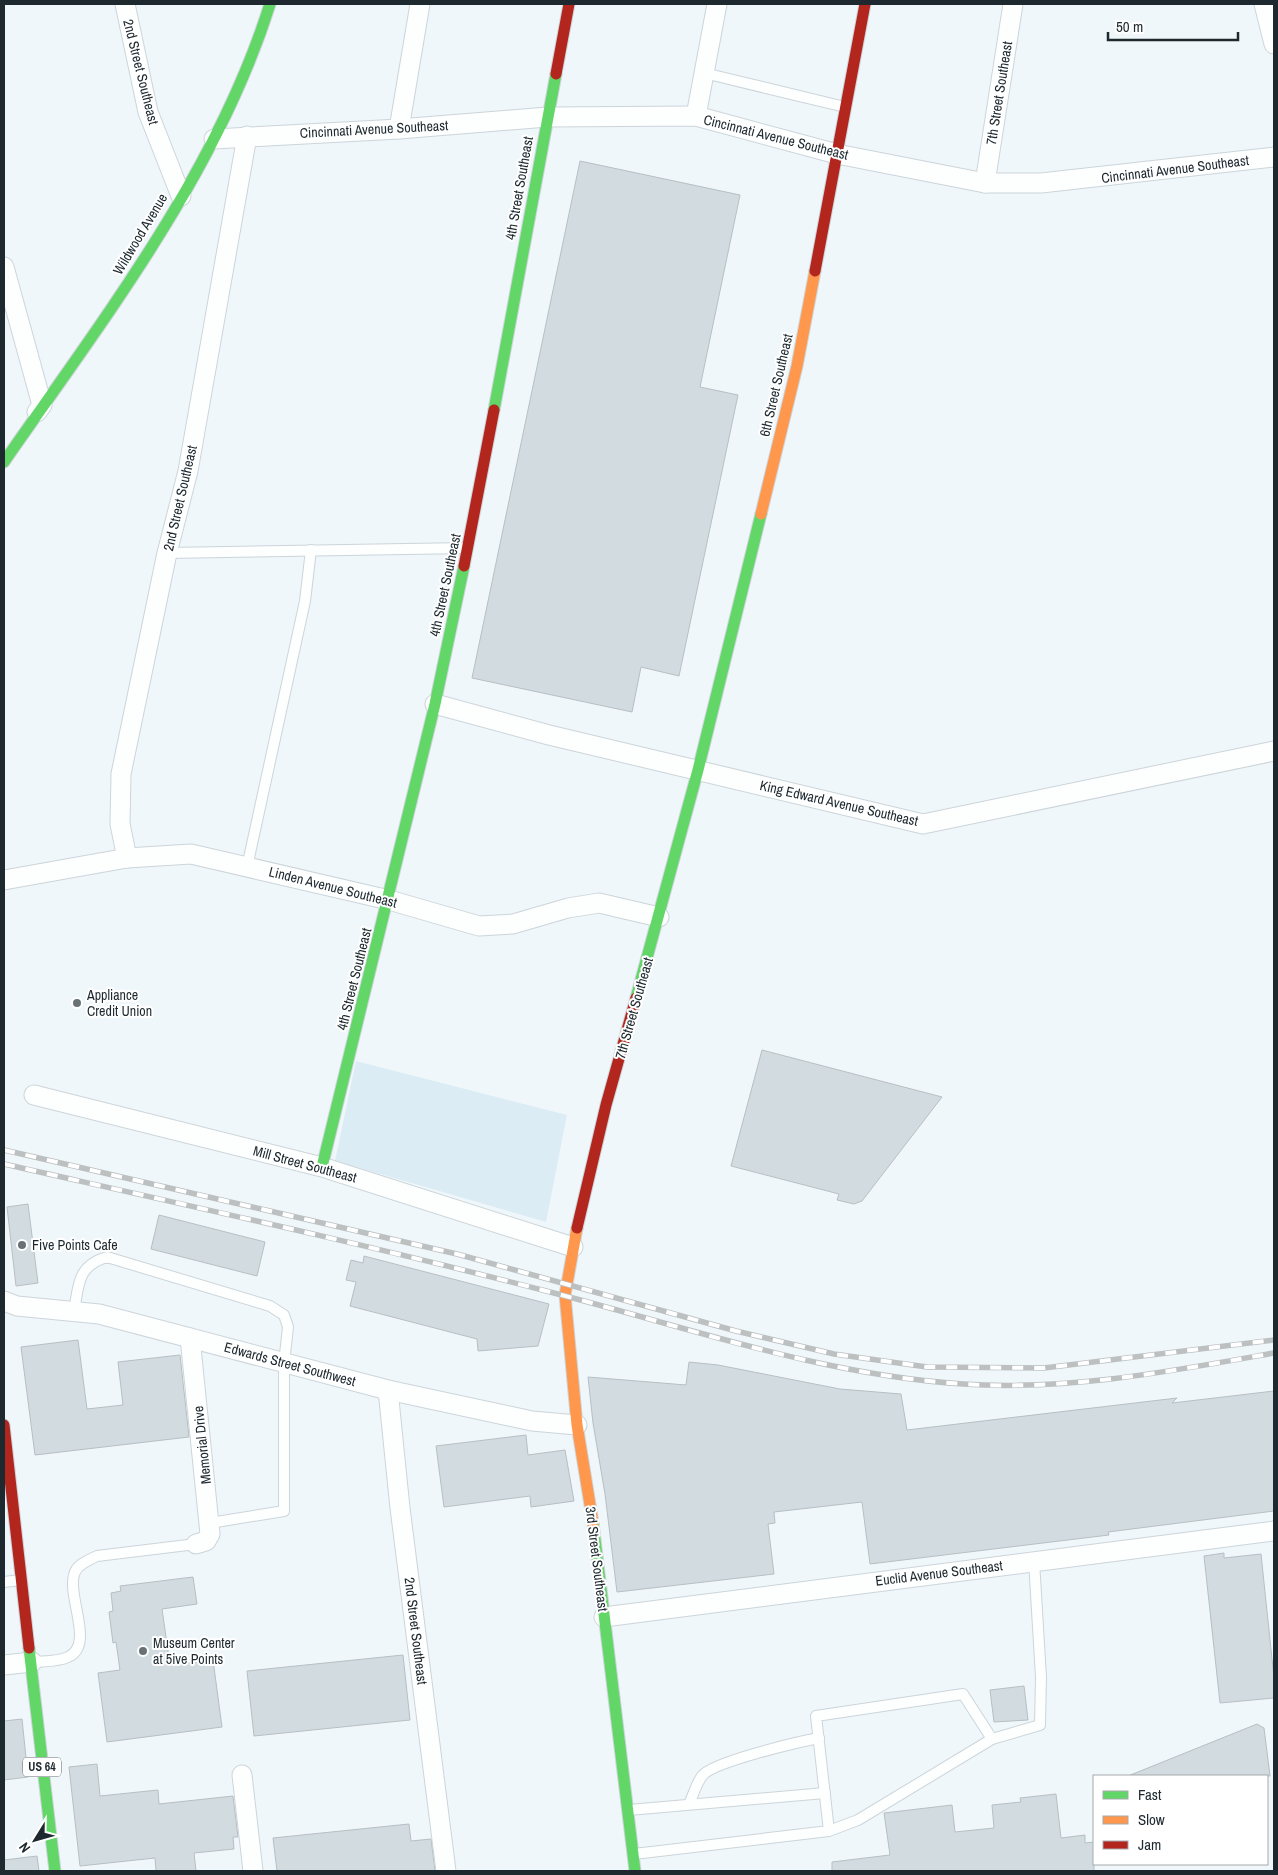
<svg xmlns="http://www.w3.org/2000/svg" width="1278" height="1875" viewBox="0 0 1278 1875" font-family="'Archivo Narrow',sans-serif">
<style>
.built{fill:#dcecf4}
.building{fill:#d2dce0;stroke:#b7bfc4}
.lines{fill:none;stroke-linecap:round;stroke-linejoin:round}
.lane-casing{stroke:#ccd5da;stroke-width:12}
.street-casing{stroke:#ccd5da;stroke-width:21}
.fast-casing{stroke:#ccd5da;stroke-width:13}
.slow-casing{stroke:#ccd5da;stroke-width:13}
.jam-casing{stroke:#ccd5da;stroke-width:13}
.lane{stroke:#fdfefe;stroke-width:10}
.street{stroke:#fdfefe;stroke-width:19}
.fast{stroke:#63d668;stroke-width:11}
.slow{stroke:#ff974d;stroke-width:11}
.jam{stroke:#b3261e;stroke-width:11}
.rail-casing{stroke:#bdc0c1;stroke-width:5.5}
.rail{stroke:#fff;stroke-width:4;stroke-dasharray:11;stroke-linecap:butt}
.poi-dot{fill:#677176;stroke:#fff;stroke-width:2}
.labels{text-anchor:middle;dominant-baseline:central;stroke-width:4;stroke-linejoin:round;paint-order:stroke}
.shield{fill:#fff;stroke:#61696d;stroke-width:1}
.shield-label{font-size:12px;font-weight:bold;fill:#1d292f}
.street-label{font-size:14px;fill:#1d292f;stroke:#fff}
.poi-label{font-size:14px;fill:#1d292f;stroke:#fff;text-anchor:start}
</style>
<rect width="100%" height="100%" fill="#f0f7fa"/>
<polygon class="built" points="356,1061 567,1115 546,1222 335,1161"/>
<g class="building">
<polygon points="580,161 740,195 700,387 738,395 679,676 641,667 632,712 472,678"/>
<polygon points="762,1050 942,1097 862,1201 854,1204 837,1200 839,1194 731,1166"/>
<polygon points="28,1204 38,1283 16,1286 7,1207"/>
<polygon points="159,1215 265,1242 257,1276 151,1249"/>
<polygon points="364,1256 549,1304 538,1346 478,1351 477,1339 350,1306 356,1282 346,1280 351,1260 363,1263"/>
<polygon points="78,1340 87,1409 123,1405 118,1362 180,1355 189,1437 35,1455 21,1347"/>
<polygon points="689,1362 718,1365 840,1389 901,1394 907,1430 1177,1398 1172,1403 1274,1391 1274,1511 1108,1532 1109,1535 870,1564 862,1502 774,1512 775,1523 768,1524 774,1574 617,1592 605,1494 593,1423 588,1377 686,1385"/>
<polygon points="526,1435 528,1455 565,1450 574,1501 531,1507 530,1496 444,1507 436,1446"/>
<polygon points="1224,1553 1224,1558 1261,1554 1274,1678 1274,1698 1220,1703 1204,1556"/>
<polygon points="193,1577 197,1604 162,1609 170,1665 213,1660 222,1727 107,1742 98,1673 120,1670 116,1642 113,1643 109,1612 113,1611 111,1593 121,1591 120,1586"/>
<polygon points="403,1655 410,1720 254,1736 247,1671"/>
<polygon points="1024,1686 1028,1720 994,1722 990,1690"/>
<polygon points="22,1719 28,1777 4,1780 4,1721"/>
<polygon points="1257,1724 1264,1728 1270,1776 1128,1776"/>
<polygon points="97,1764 100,1796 158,1790 159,1804 233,1796 238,1837 233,1837 234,1849 194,1853 196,1871 156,1871 155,1858 80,1866 69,1767"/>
<polygon points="1056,1794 1061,1838 1085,1835 1085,1843 1094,1842 1094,1871 832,1871 832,1862 890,1855 884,1813 952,1805 955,1832 994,1828 992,1805 1021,1802 1020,1798"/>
<polygon points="409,1824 411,1841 431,1839 435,1871 277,1871 273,1838"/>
<polygon points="37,1856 39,1871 4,1871 4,1860"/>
</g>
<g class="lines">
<defs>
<g id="lane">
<polyline points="704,73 845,107"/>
<polyline points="167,553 467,548"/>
<polyline points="247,867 305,601 311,550"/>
<path d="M74,1311C79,1284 77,1266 107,1257L270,1306L284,1315L288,1327L284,1363V1511L210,1523"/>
<polyline points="4,1582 21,1580"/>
<path d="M33,1662C44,1661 58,1662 68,1657C96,1645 65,1594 75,1572C78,1564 89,1560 97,1556L196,1544"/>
<polyline points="992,1739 1040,1725 1041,1677 1034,1561"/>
<path d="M689,1804C693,1796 696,1784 702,1776C712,1762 798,1742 819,1738"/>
<polyline points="629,1810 825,1793"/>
<polyline points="634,1854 829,1831 858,1820 992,1739 963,1694 816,1716 829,1831"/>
</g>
<g id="street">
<polyline points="125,4 148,112 181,196"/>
<polyline points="1264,4 1274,44"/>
<polyline points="696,116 717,4"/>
<polyline points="399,129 420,4"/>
<polyline points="214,139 399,129 547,117 696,116 837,154 985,183 1041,183 1274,157"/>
<polyline points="985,183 1013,4"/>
<polyline points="4,267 42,405 37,412"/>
<polyline points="435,704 549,735 923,824 1274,751"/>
<polyline points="127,858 120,824 121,774 167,553 188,471 247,136"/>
<polyline points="4,880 127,858 191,854 389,900 479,926 513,924 568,908 599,903 659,917"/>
<polyline points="34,1095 322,1167 573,1247"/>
<polyline points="4,1301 17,1306 99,1314 388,1390 532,1421 577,1425"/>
<polyline points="190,1338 210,1534 206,1541 196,1544"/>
<polyline points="388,1390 400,1508 446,1871"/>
<polyline points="604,1617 1274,1531"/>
<polyline points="4,1665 32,1662"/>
<polyline points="242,1775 253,1871"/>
</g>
<g id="fast">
<polyline points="494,410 556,74"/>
<path d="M4,462C104,318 217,173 270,4"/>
<polyline points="636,998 698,770 761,514"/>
<polyline points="322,1167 435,704 464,566"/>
<polyline points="593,1523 635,1871"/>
<polyline points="29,1648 55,1871"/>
</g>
<g id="slow">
<polyline points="761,514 797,366 815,271"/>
<polyline points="577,1228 565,1295 577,1425 593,1523"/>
</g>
<g id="jam">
<polyline points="556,74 569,4"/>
<polyline points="815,271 865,4"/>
<polyline points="464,566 494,410"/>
<polyline points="577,1228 606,1105 636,998"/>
<polyline points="4,1425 29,1648"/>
</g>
</defs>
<use href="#lane" class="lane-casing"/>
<use href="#street" class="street-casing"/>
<use href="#fast" class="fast-casing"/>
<use href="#slow" class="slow-casing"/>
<use href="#jam" class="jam-casing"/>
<use href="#lane" class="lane"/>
<use href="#street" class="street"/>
<use href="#fast" class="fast"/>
<use href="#slow" class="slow"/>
<use href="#jam" class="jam"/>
<defs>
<g id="rail">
<polyline points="4,1150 457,1254 736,1331 834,1354 927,1367 1044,1368 1274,1340"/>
<path d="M4,1164C186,1205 369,1245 550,1292C687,1327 821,1375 963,1384C1068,1391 1172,1371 1274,1353"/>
</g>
</defs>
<use href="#rail" class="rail-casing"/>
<use href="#rail" class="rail"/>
</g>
<g class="poi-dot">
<circle cx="77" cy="1003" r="5"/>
<circle cx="22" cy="1245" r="5"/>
<circle cx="143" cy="1651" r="5"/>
</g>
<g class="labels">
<rect class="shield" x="23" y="1757.5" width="38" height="19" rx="4"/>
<g class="shield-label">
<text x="42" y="1767">US 64</text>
</g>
<g class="street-label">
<text transform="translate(141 72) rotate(76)">2nd Street Southeast</text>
<text transform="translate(999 93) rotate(-81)">7th Street Southeast</text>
<text transform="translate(374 129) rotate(-3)">Cincinnati Avenue Southeast</text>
<text transform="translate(776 137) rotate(14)">Cincinnati Avenue Southeast</text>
<text transform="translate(1175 169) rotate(-7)">Cincinnati Avenue Southeast</text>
<text transform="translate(519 188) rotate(-80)">4th Street Southeast</text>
<text transform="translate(140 234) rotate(-59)">Wildwood Avenue</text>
<text transform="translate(776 385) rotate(-77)">6th Street Southeast</text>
<text transform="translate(180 498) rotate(-77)">2nd Street Southeast</text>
<text transform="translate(445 585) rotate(-78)">4th Street Southeast</text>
<text transform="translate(839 803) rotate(13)">King Edward Avenue Southeast</text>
<text transform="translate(333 887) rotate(14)">Linden Avenue Southeast</text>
<text transform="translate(354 979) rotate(-76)">4th Street Southeast</text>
<text transform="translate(634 1008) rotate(-74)">7th Street Southeast</text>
<text transform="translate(305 1164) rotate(15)">Mill Street Southeast</text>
<text transform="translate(290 1364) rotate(15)">Edwards Street Southwest</text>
<text transform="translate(202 1445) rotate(-96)">Memorial Drive</text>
<text transform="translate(597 1559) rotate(83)">3rd Street Southeast</text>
<text transform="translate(939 1573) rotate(-7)">Euclid Avenue Southeast</text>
<text transform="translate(416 1631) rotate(83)">2nd Street Southeast</text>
</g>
<g class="poi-label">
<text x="87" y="995">Appliance<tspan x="87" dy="16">Credit Union</tspan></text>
<text x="32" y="1245">Five Points Cafe</text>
<text x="153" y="1643">Museum Center<tspan x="153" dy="16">at 5ive Points</tspan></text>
</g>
</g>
<rect width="1278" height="1875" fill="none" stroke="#1d292f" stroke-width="10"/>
<rect x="1093" y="1775" width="175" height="90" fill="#ffffff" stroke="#a5a9ac"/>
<rect x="1103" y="1791" width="25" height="8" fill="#63d668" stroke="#a5a9ac"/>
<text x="1138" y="1800" font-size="15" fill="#1d292f">Fast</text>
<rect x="1103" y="1816" width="25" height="8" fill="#ff974d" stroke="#a5a9ac"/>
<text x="1138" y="1825" font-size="15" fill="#1d292f">Slow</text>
<rect x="1103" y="1841" width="25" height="8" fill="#b3261e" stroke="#a5a9ac"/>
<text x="1138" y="1850" font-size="15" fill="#1d292f">Jam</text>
<g transform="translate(35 1840) rotate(233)" stroke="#ffffff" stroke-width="4" paint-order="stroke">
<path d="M0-4L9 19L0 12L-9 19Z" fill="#1d292f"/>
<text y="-8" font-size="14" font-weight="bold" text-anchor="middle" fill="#1d292f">N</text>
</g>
<path d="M1108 32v8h130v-8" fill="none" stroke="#1d292f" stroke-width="2.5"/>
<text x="1116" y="32" font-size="15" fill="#1d292f" stroke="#ffffff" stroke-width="4" paint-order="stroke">50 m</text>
</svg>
